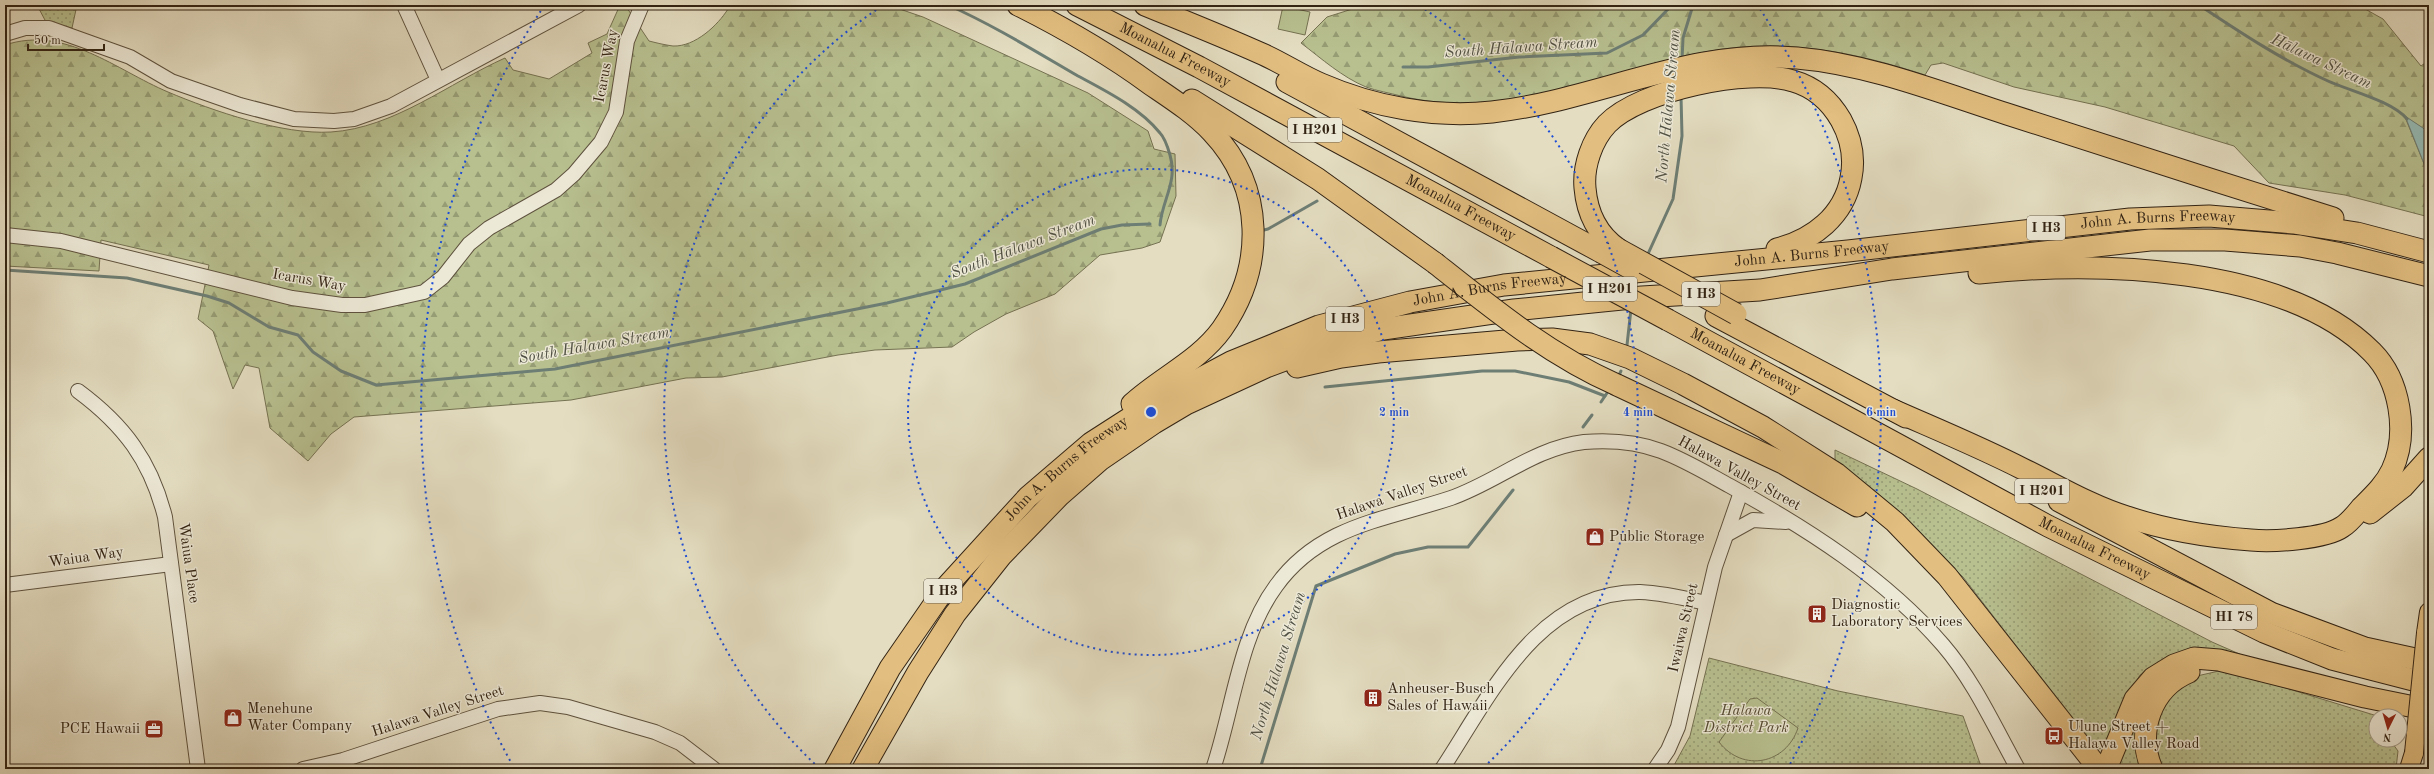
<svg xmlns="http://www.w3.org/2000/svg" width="2434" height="774" viewBox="0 0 2434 774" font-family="'Old Standard TT',serif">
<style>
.grass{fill:url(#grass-dots);stroke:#757252}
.forest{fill:url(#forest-firs);stroke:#757252}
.garden{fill:#b8c090;stroke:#757252}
.water{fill:#95bbb6;stroke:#6d7e75}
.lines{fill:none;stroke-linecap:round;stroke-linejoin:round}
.stream{stroke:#6d7e75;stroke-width:3}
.minor-casing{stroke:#5e523e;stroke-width:16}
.major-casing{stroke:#322313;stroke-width:20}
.highway-casing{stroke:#322313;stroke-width:23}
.minor{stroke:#ede9d7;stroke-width:14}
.major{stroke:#e2be80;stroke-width:18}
.highway{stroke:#e2be80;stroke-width:21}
.major-bridge-casing{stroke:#322313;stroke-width:20;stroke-linecap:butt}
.highway-bridge-casing{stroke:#322313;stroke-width:23;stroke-linecap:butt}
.major-bridge{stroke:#e2be80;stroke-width:18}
.highway-bridge{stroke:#e2be80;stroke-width:21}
.ring{fill:none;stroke:#1d4ed8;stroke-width:2;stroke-dasharray:2 4}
.labels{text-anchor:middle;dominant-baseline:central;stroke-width:3;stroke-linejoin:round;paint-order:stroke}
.shield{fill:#ede9d7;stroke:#6a5e4e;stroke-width:1}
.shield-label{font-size:14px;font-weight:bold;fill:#322313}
.street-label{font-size:15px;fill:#322313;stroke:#ede9d7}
.poi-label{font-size:15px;fill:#322313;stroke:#ede9d7;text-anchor:start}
.park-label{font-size:15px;font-style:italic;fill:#544a32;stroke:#ede9d7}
.water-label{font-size:16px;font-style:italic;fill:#505144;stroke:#ede9d7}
.centre{fill:#1d4ed8;stroke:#ede9d7;stroke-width:2}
.ring-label{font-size:12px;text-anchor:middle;font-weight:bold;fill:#1d4ed8;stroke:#ede9d7;stroke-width:3;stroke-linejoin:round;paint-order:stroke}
</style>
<defs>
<pattern id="grass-dots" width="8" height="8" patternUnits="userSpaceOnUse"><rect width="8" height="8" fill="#b8c090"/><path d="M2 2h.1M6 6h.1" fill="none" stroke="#969c74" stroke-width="1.8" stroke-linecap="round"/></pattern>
<pattern id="forest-firs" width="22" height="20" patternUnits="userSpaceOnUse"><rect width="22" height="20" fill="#b8c090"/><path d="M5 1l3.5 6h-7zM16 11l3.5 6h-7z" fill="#969c74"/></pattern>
</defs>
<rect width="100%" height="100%" fill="#e4ddc1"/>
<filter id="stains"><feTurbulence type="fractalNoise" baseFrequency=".005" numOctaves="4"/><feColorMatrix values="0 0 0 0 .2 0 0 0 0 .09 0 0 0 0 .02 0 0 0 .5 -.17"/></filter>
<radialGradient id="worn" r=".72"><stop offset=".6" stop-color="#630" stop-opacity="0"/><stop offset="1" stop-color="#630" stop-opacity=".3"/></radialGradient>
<g class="grass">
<polygon points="37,5 77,5 72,28 46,22"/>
<polygon points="1835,450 1917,489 2212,642 2260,663 2161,661 2140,675 2127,697 2108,748 2096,749 1963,577 1927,543 1835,467"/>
<polygon points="1709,658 1838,691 1963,716 1982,769 1672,769 1690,736"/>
<polygon points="2219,671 2240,674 2374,715 2376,740 2390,740 2398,751 2396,769 2159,769 2152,747 2159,706 2188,678"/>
<polygon points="2136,709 2146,769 2135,769 2115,763"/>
</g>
<g class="forest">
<path d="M620,5H625L649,41C657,43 665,45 673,46C695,47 718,25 728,9L722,5H888L923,17L1088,93L1148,131L1154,149L1175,154L1176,196L1160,242L1142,248L1100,255L1055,294L1006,314L974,332L952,347L875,350L838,355L722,377L686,378L571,400L354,417L331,434L308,461L270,428L259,368L245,365L233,389L213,331L198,319L209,265L101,240L99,271L5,266V45C65,25 116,70 168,92C213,111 283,135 331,132C394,128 449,83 505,58L513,70L549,79L592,53L588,43L607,34Z"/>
<path d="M1365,5H2358L2383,19L2421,66L2429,60V132L2405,117L2429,176V217L2345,195L2269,183L2234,146L2105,107L2014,87L1943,63L1931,65L1925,75C1855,52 1784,38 1710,51C1607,69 1508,122 1401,96C1390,93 1377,91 1366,87C1342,77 1322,59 1301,43L1327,17Z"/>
</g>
<g class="garden">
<polygon points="1283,6 1310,12 1305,35 1278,29"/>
<path d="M1757,698L1798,728C1786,764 1743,773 1719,742L1750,699Z"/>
</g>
<polygon class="water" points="2405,116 2429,132 2429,176"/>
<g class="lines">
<g class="stream">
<path d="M948,5C993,25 1035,51 1078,76C1106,91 1140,108 1160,133C1165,138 1168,148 1170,155C1178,182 1162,200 1160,225"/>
<path d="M2199,5C2241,33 2282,60 2328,81C2350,91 2392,101 2407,119"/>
<polyline points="1682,60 1683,38 1693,5"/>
<polyline points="1403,67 1428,67 1519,57 1607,53 1643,35 1672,5"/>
<polyline points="1260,231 1268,229 1317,201"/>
<polyline points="1647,256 1673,199 1682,136 1681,96"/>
<polyline points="5,270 127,278 207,296 229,303 269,327 298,335 313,352 341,371 376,385 555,369 887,303 965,284 1101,229 1122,225 1150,224"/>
<polyline points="1633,291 1637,280"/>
<polyline points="1627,345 1631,309"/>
<polyline points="1618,377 1621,371"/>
<polyline points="1325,387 1482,371 1515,371 1569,382 1605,396"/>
<polyline points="1601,402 1609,390"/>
<polyline points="1583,427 1592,415"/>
<polyline points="1260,769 1316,586 1395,554 1428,547 1468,547 1513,490"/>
</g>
<defs>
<g id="minor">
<polyline points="404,5 438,80"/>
<polyline points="5,34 25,28 49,28 130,57 171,81 240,105 294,119 334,121 354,119 391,106 579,5"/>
<polyline points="5,235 61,241 292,298 342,305 365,305 424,292 443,277 469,244 489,228 556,190 574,174 601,142 616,112 627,41 642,5"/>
<path d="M78,391C124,425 151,461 165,517L198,769"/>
<polyline points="1726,535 1753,520 1786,522"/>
<polyline points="5,585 171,564"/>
<polyline points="303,769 343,760 498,709 540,703 568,707 655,732 680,743 714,769"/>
<path d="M1213,769C1233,710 1239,636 1276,586C1320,525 1385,520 1451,498C1497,482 1534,448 1584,442C1609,440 1637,442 1661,451C1685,460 1708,474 1730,486C1808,529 1885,578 1943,645C1974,681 1995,728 2018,769"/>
<path d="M1442,769C1490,696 1538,591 1640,592C1663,593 1684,598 1706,603"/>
<polyline points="1655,769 1668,750 1678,727 1715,567 1741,492"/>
</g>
<g id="major">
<polyline points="2426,633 2429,612"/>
<polyline points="2409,769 2414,753"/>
</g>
<g id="highway">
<path d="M1018,5C1064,28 1109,54 1150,84C1172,99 1194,113 1212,132C1265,188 1265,267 1222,329C1199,361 1160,378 1132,404"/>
<path id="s1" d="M1077,5L1199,67L1551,257"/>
<path d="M1145,5C1184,21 1222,36 1260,53C1281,62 1300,75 1321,84C1374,107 1434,118 1492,112C1595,101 1690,48 1797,58C1868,64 1939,92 2007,114C2116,149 2224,184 2333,218"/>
<polyline points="1287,82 1601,252"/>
<polyline points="1192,100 1318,179 1435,263"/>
<path d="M1618,249C1598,235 1587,213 1585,188C1583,166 1592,140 1607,124C1640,90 1749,67 1793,81C1814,87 1830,101 1841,120C1851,138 1855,158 1851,178C1844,216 1813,240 1777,249"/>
<polyline points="1716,316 1906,417"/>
<path id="s2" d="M1668,320L2048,526L2264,632L2332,659L2429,684"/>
<polyline points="1297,367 1341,357 1378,352 1517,340 1552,339 1590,344 1630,358 1683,384 1763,427 1837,474 1895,522 1947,576 2099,769"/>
<polyline points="1617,385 1783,463 1857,506"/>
<path d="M1893,410C1936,429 1980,447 2023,469C2056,485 2091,506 2127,517C2166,530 2210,537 2251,540C2272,542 2325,539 2342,527C2349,523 2356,514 2361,508C2373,496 2385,485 2392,470C2409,433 2400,380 2372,352C2285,264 2095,261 1979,273"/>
<polyline points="2059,501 2271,613 2365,648 2429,662"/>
<polyline points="2370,513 2403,487 2429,458"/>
<path id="s3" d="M835,769L890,668L946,587L1028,497L1091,443L1147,407L1231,362L1319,326L1410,302L1504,285L1848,251L2130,219L2209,216L2293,223L2357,233L2429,252"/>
<polyline points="863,769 918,672 955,614 1001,556 1060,495 1100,460 1154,423 1186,404 1266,367 1333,342 1383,329 1514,310 1642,297 1760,290 1892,269 2150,240 2225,240 2300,246 2337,253 2429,276"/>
<polyline points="2106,769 2135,699 2153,678 2174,665 2194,658 2219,660 2365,697 2429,710"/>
<path d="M2152,769C2136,732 2151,688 2189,672"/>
</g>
</defs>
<use href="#minor" class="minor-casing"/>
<use href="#major" class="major-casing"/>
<use href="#highway" class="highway-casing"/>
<use href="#minor" class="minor"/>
<use href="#major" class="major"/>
<use href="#highway" class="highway"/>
<defs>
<polyline id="major-bridge" points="2414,753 2426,633"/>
<g id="highway-bridge">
<polyline points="1618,249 1736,314"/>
<polyline points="1601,252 1630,268"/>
<polyline points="1551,257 1668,320"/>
<path d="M1435,263C1493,309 1549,355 1617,385"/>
</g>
</defs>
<use href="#major-bridge" class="major-bridge-casing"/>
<use href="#highway-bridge" class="highway-bridge-casing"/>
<use href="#major-bridge" class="major-bridge"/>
<use href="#highway-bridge" class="highway-bridge"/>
</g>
<g class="ring">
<circle cx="1151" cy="412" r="243"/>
<path d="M819 768A487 487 0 0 1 882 6M1420 6A487 487 0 0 1 1483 768"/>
<path d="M513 766A730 730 0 0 1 542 9M1760 9A730 730 0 0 1 1789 766"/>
</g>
<defs>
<symbol id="shop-square" viewBox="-11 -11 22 22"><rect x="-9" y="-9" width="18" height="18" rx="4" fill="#8f2418" stroke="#ede9d7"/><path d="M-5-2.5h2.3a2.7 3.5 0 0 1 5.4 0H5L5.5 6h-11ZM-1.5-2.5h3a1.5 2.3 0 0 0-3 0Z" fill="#fff"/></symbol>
<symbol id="building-square" viewBox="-11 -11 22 22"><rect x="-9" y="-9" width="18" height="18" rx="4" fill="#8f2418" stroke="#ede9d7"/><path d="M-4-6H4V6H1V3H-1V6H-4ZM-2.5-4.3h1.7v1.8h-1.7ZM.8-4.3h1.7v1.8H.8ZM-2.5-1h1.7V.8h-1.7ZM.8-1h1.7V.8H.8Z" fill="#fff"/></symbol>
<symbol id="office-square" viewBox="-11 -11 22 22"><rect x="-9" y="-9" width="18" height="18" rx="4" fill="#8f2418" stroke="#ede9d7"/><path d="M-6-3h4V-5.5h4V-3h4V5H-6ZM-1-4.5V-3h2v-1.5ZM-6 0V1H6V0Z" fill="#fff"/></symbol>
<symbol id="bus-square" viewBox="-11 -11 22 22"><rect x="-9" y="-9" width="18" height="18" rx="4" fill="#8f2418" stroke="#ede9d7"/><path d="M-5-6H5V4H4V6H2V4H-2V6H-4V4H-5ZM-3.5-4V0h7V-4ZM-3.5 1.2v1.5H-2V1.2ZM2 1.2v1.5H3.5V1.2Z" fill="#fff"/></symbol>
</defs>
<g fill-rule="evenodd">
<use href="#shop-square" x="1584" y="526" width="22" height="22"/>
<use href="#building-square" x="1806" y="603" width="22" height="22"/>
<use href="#building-square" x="1362" y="687" width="22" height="22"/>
<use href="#shop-square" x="222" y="707" width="22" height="22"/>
<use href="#office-square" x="143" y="718" width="22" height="22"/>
<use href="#bus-square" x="2043" y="725" width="22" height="22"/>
</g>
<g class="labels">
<g class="shield">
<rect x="1288" y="118" width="54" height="24" rx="3"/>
<rect x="2027" y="216" width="38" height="24" rx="3"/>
<rect x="1583" y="277" width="54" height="24" rx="3"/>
<rect x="1682" y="282" width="38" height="24" rx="3"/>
<rect x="1326" y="307" width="38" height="24" rx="3"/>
<rect x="2015" y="479" width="54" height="24" rx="3"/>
<rect x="924" y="579" width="38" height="24" rx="3"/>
<rect x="2211" y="605" width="46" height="24" rx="3"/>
</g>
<g class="shield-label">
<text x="1315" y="130">I H201</text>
<text x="2046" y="228">I H3</text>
<text x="1610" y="289">I H201</text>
<text x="1701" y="294">I H3</text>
<text x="1345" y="319">I H3</text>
<text x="2042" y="491">I H201</text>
<text x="943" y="591">I H3</text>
<text x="2234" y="617">HI 78</text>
</g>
<g class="street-label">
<text stroke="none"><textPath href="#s1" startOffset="110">Moanalua Freeway</textPath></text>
<text transform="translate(607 66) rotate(-79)">Icarus Way</text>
<text stroke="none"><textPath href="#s1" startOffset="434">Moanalua Freeway</textPath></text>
<text stroke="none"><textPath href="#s3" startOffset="1522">John A. Burns Freeway</textPath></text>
<text stroke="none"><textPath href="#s3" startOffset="1174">John A. Burns Freeway</textPath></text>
<text transform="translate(309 281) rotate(10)">Icarus Way</text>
<text stroke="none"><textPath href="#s3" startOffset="850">John A. Burns Freeway</textPath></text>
<text stroke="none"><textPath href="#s2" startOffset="88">Moanalua Freeway</textPath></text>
<text stroke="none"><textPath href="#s3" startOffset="383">John A. Burns Freeway</textPath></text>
<text transform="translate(1739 474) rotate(29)">Halawa Valley Street</text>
<text transform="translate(1402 494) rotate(-19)">Halawa Valley Street</text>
<text stroke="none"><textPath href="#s2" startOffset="484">Moanalua Freeway</textPath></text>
<text transform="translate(86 558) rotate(-8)">Waiua Way</text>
<text transform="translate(188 563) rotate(82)">Waiua Place</text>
<text transform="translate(1684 628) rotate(-77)">Iwaiwa Street</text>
<text transform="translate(438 712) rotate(-18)">Halawa Valley Street</text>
</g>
<g class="poi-label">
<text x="1609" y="537">Public Storage</text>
<text x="1831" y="605">Diagnostic<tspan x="1831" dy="17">Laboratory Services</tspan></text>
<text x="1387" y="689">Anheuser-Busch<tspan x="1387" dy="17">Sales of Hawaii</tspan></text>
<text x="247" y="709">Menehune<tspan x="247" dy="17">Water Company</tspan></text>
<text x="2068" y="727">Ulune Street +<tspan x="2068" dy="17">Halawa Valley Road</tspan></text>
<text x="140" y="729" text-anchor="end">PCE Hawaii</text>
</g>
<g class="park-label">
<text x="1746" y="711">Halawa<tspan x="1746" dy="17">District Park</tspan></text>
</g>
<g class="water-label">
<text transform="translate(1521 48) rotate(-4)">South Hālawa Stream</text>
<text transform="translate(2321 62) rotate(25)">Hālawa Stream</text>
<text transform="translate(1669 106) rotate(-85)">North Hālawa Stream</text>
<text transform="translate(1023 247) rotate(-21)">South Hālawa Stream</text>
<text transform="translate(594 346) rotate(-10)">South Hālawa Stream</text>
<text transform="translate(1279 666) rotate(-73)">North Hālawa Stream</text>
</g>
</g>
<circle cx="1151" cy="412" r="6" class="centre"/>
<g class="ring-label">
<text x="1394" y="416">2 min</text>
<text x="1638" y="416">4 min</text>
<text x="1881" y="416">6 min</text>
</g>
<rect width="2434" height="774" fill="none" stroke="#e4ddc1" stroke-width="20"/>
<rect x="6" y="6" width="2422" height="762" fill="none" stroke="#322313" stroke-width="2"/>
<rect x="10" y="10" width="2414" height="754" fill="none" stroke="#322313"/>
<g transform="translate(2388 728) rotate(185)"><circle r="19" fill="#ede9d7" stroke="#a29a89"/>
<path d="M0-3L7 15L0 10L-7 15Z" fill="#8f2418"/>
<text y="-6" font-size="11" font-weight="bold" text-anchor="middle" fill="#322313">N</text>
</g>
<path d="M28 44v6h76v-6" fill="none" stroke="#322313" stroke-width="2"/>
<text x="34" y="44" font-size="12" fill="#322313" stroke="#ede9d7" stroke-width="3" paint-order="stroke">50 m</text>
<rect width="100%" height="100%" filter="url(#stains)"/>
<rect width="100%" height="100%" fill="url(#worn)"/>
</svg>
